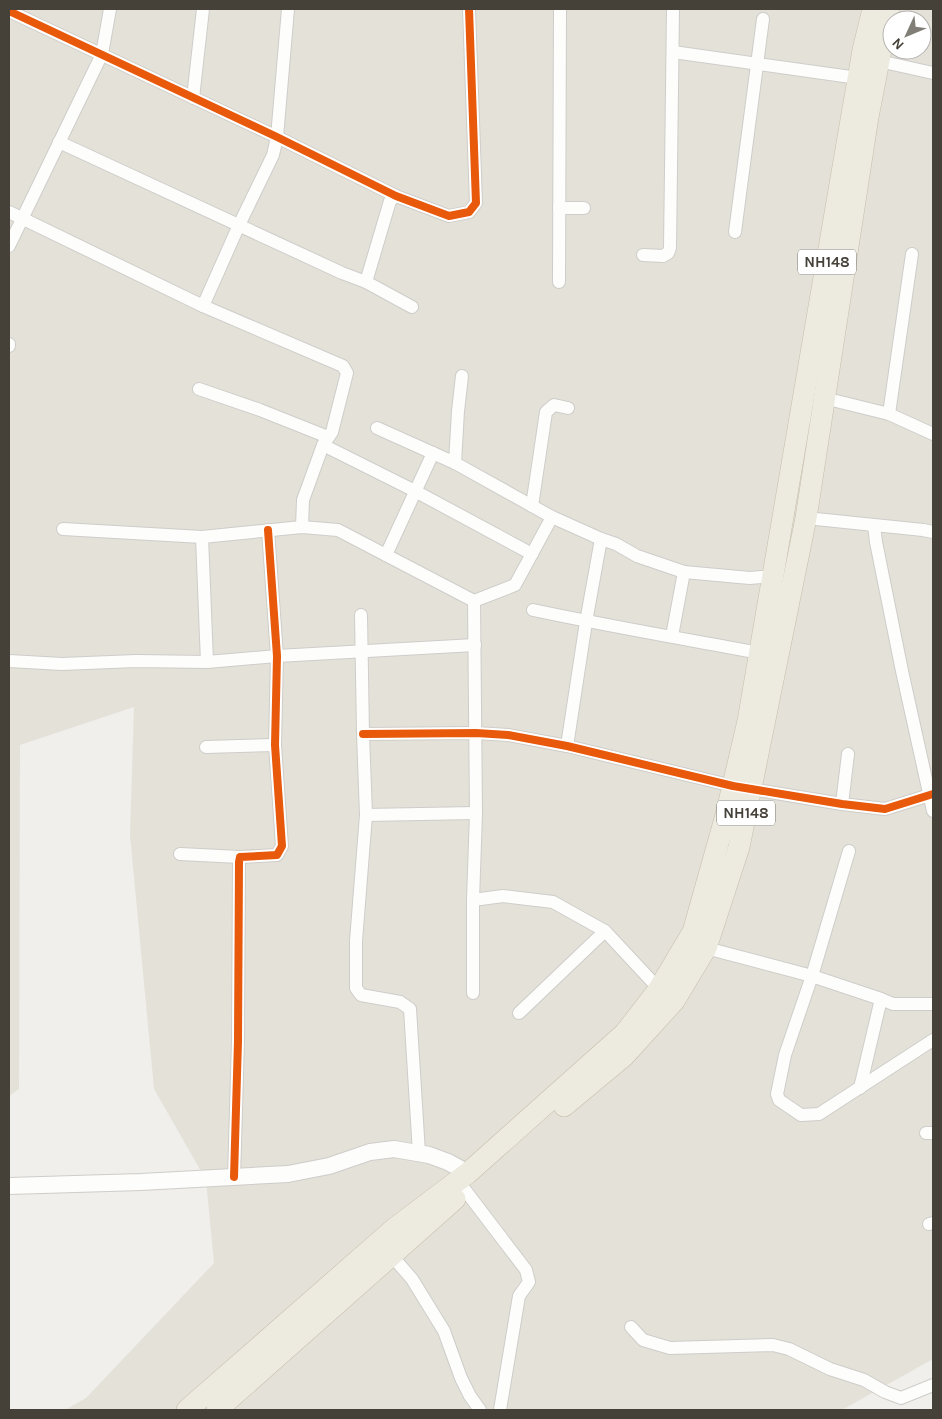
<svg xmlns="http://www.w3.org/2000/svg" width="942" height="1419" viewBox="0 0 942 1419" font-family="Karla,sans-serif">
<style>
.residential{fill:#e4e1d9;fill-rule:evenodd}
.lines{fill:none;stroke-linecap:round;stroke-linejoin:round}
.minor-casing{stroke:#cecdc9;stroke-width:14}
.tertiary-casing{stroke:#cecdc9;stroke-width:18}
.trunk-casing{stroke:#c6bea9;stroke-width:22}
.minor{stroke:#fdfdfc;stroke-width:12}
.tertiary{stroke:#fdfdfc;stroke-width:16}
.trunk{stroke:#edeae0;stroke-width:21}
.cycleway-casing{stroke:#fff;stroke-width:11}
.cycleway{stroke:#e8590c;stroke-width:8}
.labels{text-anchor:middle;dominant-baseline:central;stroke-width:4.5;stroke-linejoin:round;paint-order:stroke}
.shield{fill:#fff;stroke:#7d7a74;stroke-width:1}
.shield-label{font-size:15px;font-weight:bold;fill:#454138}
</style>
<rect width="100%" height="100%" fill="#f1efeb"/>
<path class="residential" d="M9,9H933V1359L842,1410H65L86,1398L214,1263L206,1180L154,1089L130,835L134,707L20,745L19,1089L9,1096ZM892,20H922V50H892Z"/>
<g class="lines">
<defs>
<g id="minor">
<polyline points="288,9 277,137 273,155 239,225 203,306 343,366 347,373 332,432 323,445 303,500 302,527"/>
<polyline points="9,11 277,137 396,196 449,216 469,212 476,203 469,9"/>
<polyline points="673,52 858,78"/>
<polyline points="879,61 933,73"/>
<polyline points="193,98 203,9"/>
<polyline points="59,142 342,273 366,282"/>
<polyline points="396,196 390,201 366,282 412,307"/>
<polyline points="559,208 584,208"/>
<polyline points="9,212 203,306"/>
<polyline points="735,232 763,19"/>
<polyline points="9,246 102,54 110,9"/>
<polyline points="643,255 663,256 668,253 670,248 673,9"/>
<polyline points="559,282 560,9"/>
<polyline points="9,344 9,346"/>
<polyline points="199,389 260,410 328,437"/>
<polyline points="824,398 889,414 933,434"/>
<polyline points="889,414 912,254"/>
<polyline points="377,428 455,463 552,517 601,539 616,544 637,556 684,572 750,578 774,576"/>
<polyline points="323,445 415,491 532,554"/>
<polyline points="455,463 458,411 462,376"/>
<polyline points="532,506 546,412 554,405 568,408"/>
<polyline points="806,518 923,530 933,532"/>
<polyline points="874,526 876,542 902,671 933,811"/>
<polyline points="63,529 202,537 302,527 338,530 474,601"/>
<polyline points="202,537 207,662"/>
<polyline points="386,555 433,453"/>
<path d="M533,610C608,626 684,639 760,653"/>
<polyline points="361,615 363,734 366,815 356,941 356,988 361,995 400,1002 410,1009 419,1153"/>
<polyline points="672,636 684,572"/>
<polyline points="9,661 62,664 136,661 207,662 277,656 475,645"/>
<polyline points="363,734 476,733 508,735 567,746 733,786 842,804 885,809 933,794"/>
<polyline points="567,746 586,622 601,539"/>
<polyline points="206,747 275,745"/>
<polyline points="842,804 848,754"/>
<polyline points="366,815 476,813"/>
<polyline points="849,851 812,976 785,1055 777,1094 779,1100 801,1115 819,1114 933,1040"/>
<polyline points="180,854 240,857"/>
<polyline points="473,900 503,896 553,902 605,931 659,989"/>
<polyline points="706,948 812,976 881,999 893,1004 933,1004"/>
<polyline points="473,993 473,900 476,813 474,601 515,585 552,517"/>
<polyline points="519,1013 605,931"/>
<polyline points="860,1088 881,999"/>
<polyline points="926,1133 933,1133"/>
<polyline points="234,1177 238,1041 239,862 240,857 277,855 282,846 275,745 277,656 268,530"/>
<polyline points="465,1190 526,1270 529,1282 519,1296 500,1410"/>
<polyline points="929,1224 933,1223"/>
<polyline points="392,1256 412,1279 444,1331 461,1378 470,1396 480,1410"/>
<polyline points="631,1327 643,1340 670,1348 773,1345 789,1349 830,1369 864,1380 885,1392 901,1398 933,1385"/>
</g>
<polyline id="tertiary" points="9,1186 141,1182 288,1174 329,1166 370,1152 394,1149 429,1155 448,1162 468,1173"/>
<g id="trunk">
<polyline points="564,1106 624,1056 674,1001 706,948 739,847 806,518 868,117 889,9"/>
<polyline points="187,1410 395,1228 468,1173 625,1033 659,989 693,932 726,815 748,721 863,50 873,9"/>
<polyline points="217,1410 455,1199"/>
</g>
</defs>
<use href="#minor" class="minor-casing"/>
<use href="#tertiary" class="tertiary-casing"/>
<use href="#trunk" class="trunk-casing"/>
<use href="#minor" class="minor"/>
<use href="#tertiary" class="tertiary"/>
<use href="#trunk" class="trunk"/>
<defs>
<g id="cycleway">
<polyline points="9,11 277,137 396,196 449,216 469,212 476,203 469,9"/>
<polyline points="363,734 476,733 508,735 567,746 733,786 842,804 885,809 933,794"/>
<polyline points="234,1177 238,1041 239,862 240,857 277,855 282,846 275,745 277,656 268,530"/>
</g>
</defs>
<use href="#cycleway" class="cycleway-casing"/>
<use href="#cycleway" class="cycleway"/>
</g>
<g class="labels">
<g class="shield">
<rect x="798" y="249.5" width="58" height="25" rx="4"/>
<rect x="717" y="800.5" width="58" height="25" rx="4"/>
</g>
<g class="shield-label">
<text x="827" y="262">NH148</text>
<text x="746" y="813">NH148</text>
</g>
</g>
<rect width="942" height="1419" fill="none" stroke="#454138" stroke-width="20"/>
<g transform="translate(907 35) rotate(226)"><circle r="24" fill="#ffffff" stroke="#b5b3af"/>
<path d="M0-4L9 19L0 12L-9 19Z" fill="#817e77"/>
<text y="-8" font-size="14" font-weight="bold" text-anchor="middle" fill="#454138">N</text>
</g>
</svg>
